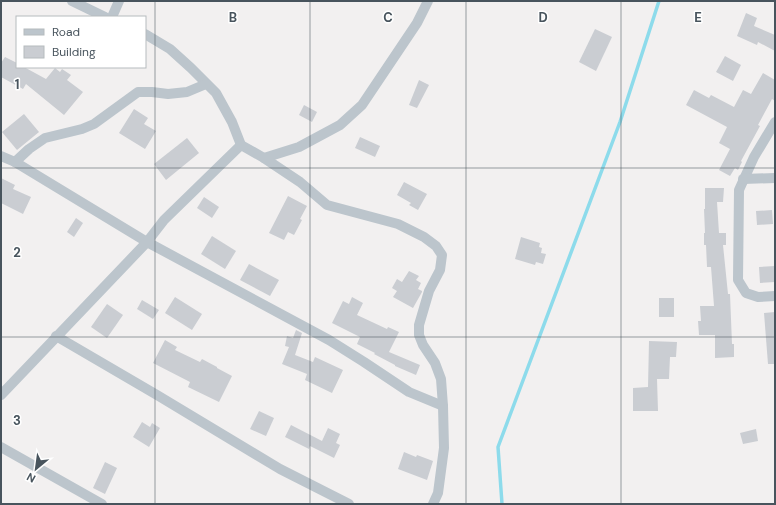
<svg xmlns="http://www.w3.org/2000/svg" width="776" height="505" viewBox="0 0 776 505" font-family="'DM Sans',sans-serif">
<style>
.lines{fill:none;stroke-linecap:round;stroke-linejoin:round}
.stream{stroke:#8ddbeb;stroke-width:3.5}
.building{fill:#cacdd2}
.minor{stroke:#bcc5cc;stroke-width:10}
.grid{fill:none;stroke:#48545d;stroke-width:1;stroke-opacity:0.55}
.grid-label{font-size:13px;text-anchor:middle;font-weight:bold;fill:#48545d;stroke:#fff;stroke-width:3;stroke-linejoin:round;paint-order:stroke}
</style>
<rect width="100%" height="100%" fill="#f2f0f0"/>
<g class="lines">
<polyline class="stream" points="502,504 498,447 620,122 659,1"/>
</g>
<g class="building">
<polygon points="746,13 757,18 754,26 775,35 775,51 758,42 757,45 737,36"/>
<polygon points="595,29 612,37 596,71 579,62"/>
<polygon points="725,56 741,65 733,81 716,72"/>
<polygon points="5,57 17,63 17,67 24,67 46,79 55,68 60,72 62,69 71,75 67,80 83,92 64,115 26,84 23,89 1,77 1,63"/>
<polygon points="763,73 775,80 775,101 772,99 758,125 760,126 741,161 742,162 738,170 735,168 730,176 719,170 730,149 719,143 727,127 686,105 694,90 709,98 711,95 734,107 743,90 751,94"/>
<polygon points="419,80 429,85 417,108 409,105"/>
<polygon points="304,105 317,112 312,122 299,115"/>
<polygon points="134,109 148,118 144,124 156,131 145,149 119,133"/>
<polygon points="24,114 39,132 17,150 2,132"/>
<polygon points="360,137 380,146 375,157 355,148"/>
<polygon points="187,138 199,153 166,180 154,164"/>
<polygon points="1,178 15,185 13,189 31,197 23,214 1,203"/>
<polygon points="404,182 427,194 418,210 409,205 411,203 397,195"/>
<polygon points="705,188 724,188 723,202 717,202 719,233 726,233 726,245 723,245 728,294 730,294 732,344 734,344 734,357 715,358 715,335 699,335 698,321 701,321 700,306 714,306 711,267 707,267 706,245 704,245 704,233 705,233 704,209 705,209"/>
<polygon points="288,196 307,206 300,219 302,220 294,235 288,232 284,240 269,233"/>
<polygon points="204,197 219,207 212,218 197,208"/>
<polygon points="772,210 773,224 757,225 756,211"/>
<polygon points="76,218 83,223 74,237 67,232"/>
<polygon points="212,236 236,251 225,269 201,254"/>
<polygon points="521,237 540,243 539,247 542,248 541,253 546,254 543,264 536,262 535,265 515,259"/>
<polygon points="249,264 279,280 270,296 240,280"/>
<polygon points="775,266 775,282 760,283 759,267"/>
<polygon points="409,271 419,276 416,280 421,283 418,289 422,291 422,292 413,308 393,297 397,291 392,288 397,279 402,282"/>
<polygon points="175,297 202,314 192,330 165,313"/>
<polygon points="352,297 363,303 357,315 387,329 388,327 399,332 389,352 420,365 416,375 395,366 395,365 374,354 375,353 357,344 360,337 332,323 343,301 349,304"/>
<rect x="659" y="298" width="15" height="19"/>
<polygon points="142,300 159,310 153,319 137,309"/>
<polygon points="107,304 123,315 107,338 91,327"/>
<polygon points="775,312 775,364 768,364 764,313"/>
<polygon points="296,330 302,333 295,355 313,362 315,357 343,370 332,393 305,380 307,374 282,364 289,347 285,346 287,336 293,338"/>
<polygon points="165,340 177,347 175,350 200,362 202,359 217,367 217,368 232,376 219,402 188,387 190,382 153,363"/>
<polygon points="649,341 677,342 676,357 670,357 669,379 657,379 658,411 633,411 633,388 648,387"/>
<polygon points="259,411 274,418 266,436 250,429"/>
<polygon points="142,422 150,427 152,423 160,428 149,447 133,437"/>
<polygon points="291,425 322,441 328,428 340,434 336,443 340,445 334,458 310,446 309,449 285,437"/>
<polygon points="756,429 758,441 743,444 740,433"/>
<polygon points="404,452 416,457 417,455 433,461 427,480 398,469"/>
<polygon points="105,462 117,468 105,494 93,488"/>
</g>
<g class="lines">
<g class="minor">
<polyline points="72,1 105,17"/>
<polyline points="112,17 119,1"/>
<polyline points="145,34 170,49 191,68 216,93 232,122 241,145"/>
<polyline points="775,122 754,157 739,190 738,280 746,293 758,297 775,296"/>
<polyline points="1,156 15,162 147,242 329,340 364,362 409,392 443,406"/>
<polyline points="264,158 299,147 340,125 362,105 417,23 428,1"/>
<polyline points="15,162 29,149 45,138 82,129 94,124 138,92 152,92 168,94 187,92 206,84"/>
<polyline points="743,179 775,178"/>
<polyline points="56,336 157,395 280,469 349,504"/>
<polyline points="1,395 147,242 164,220 241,145 264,158 300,182 327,205 398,224 424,237 436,246 442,255 440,270 429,291 419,325 419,335 423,345 435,363 441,379 443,406 444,448 438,493 433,504"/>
<polyline points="1,447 102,504"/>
</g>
</g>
<path class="grid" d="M155,1V504M310,1V504M466,1V504M621,1V504M1,168H775M1,337H775"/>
<g class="grid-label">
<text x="233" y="22">B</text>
<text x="388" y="22">C</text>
<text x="543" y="22">D</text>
<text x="698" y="22">E</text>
<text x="17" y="89">1</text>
<text x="17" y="257">2</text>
<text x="17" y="425">3</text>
</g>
<rect width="776" height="505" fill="none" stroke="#48545d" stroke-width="4"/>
<rect x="16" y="16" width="130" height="52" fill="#ffffff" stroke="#b6bbbe"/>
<rect x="24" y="29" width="20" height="6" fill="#bcc5cc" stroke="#b6bbbe"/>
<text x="52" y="36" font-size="12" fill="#48545d">Road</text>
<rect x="24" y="46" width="20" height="12" fill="#cacdd2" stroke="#b6bbbe"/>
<text x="52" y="56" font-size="12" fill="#48545d">Building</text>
<g transform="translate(36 469) rotate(209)" stroke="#ffffff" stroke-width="3" paint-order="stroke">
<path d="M0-3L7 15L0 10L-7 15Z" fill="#48545d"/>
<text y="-6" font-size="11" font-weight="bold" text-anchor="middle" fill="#48545d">N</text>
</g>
</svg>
